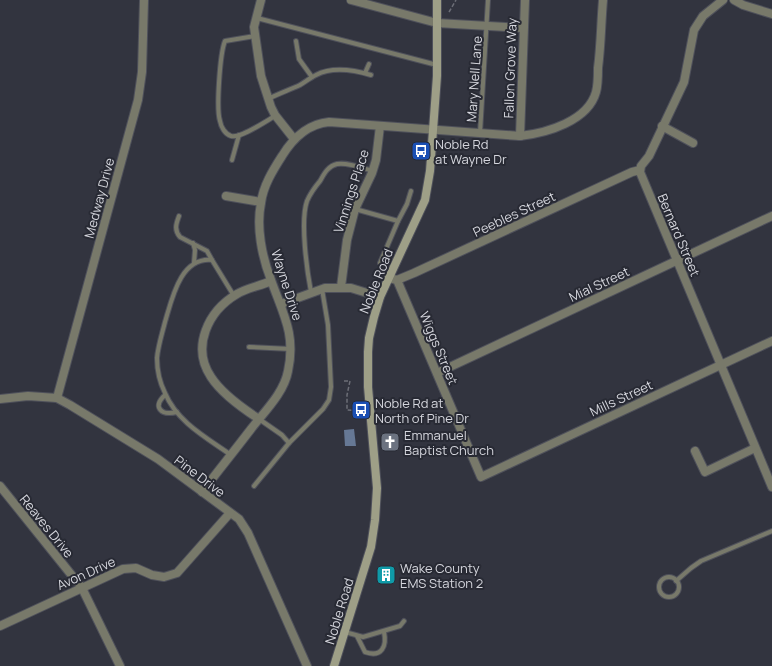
<svg xmlns="http://www.w3.org/2000/svg" width="772" height="666" viewBox="0 0 772 666" font-family="Manrope,sans-serif">
<style>
.water{fill:#667895}
.lines{fill:none;stroke-linecap:round;stroke-linejoin:round}
.lane-casing{stroke:#4f515b;stroke-width:6}
.street-casing{stroke:#4f515b;stroke-width:10}
.secondary-casing{stroke:#4f515b;stroke-width:10}
.path{stroke:#6c6e77;stroke-width:1.5;stroke-dasharray:4 2;stroke-linecap:butt}
.lane{stroke:#78796a;stroke-width:4}
.street{stroke:#78796a;stroke-width:8}
.secondary{stroke:#9e9f87;stroke-width:8}
.labels{text-anchor:middle;dominant-baseline:central;stroke-width:4;stroke-linejoin:round;paint-order:stroke}
.street-label{font-size:13px;fill:#d5d6dd;stroke:#282a34}
.poi-label{font-size:13px;fill:#d5d6dd;stroke:#282a34;text-anchor:start}
</style>
<rect width="100%" height="100%" fill="#32343f"/>
<polygon class="water" points="354,429 356,446 345,446 344,430"/>
<g class="lines">
<defs>
<g id="lane">
<polyline points="257,18 437,65"/>
<path d="M255,36L225,41C220,53 216,109 220,121C221,127 225,134 231,136C240,139 266,121 275,116"/>
<polyline points="296,41 299,59 312,77"/>
<polyline points="365,73 369,64"/>
<path d="M268,99C278,94 289,90 300,85C305,82 310,78 316,75C333,66 354,70 371,75"/>
<polyline points="480,133 488,0"/>
<polyline points="232,160 239,135"/>
<polyline points="355,209 398,221"/>
<path d="M179,216C176,224 174,230 180,237L207,251L212,260"/>
<polyline points="193,243 195,250 194,263"/>
<polyline points="380,263 398,221 407,204 411,191"/>
<path d="M311,292C307,271 300,221 307,201C310,194 315,187 320,181C324,174 328,166 337,164C348,162 362,168 373,171"/>
<polyline points="249,347 291,349"/>
<path d="M165,395C152,407 161,416 177,412"/>
<polyline points="259,419 282,435 289,443"/>
<path d="M231,455C207,438 177,422 165,393C160,383 157,370 157,358C158,346 162,334 165,322C172,299 180,257 212,260L234,296"/>
<polyline points="254,486 289,443 323,409 329,400 331,387 328,325 322,289"/>
<circle cx="669" cy="587" r="10"/>
<polyline points="676,581 691,568 701,561 772,531"/>
<polyline points="345,632 363,637 400,626 404,621"/>
<path d="M357,636L365,652C382,658 387,646 384,632"/>
</g>
<g id="street">
<polyline points="261,0 254,27 261,76 271,107 275,115 294,139"/>
<polyline points="351,0 437,23 523,28"/>
<polyline points="723,0 703,16 694,30 684,82 649,156 641,166 640,172 772,487"/>
<polyline points="734,0 743,5 772,14"/>
<polyline points="662,126 693,143"/>
<polyline points="520,136 525,0"/>
<polyline points="226,196 261,202"/>
<polyline points="389,278 397,280 481,477 772,341"/>
<polyline points="397,280 414,273 632,172 640,170"/>
<polyline points="341,287 347,240 355,209 372,173 376,160 380,126"/>
<polyline points="281,304 325,288 351,288 380,297"/>
<polyline points="437,373 772,216"/>
<polyline points="57,398 138,100 142,72 144,0"/>
<polyline points="0,399 28,396 57,398 70,405 158,459 239,519 248,533 307,666"/>
<path d="M259,419C242,408 222,394 211,377C191,347 208,311 237,294C247,288 260,286 271,281"/>
<polyline points="695,451 705,472 755,448"/>
<polyline points="0,486 82,588 120,666"/>
<path d="M202,492C218,471 235,450 251,429C264,412 284,393 288,371C296,334 283,314 271,280C262,257 256,227 261,203C263,186 273,170 282,156C293,138 307,124 329,122L520,136C547,133 588,121 596,92C598,85 598,75 598,68C601,45 601,23 603,0"/>
<polyline points="0,626 123,569 136,568 152,575 164,577 177,573 230,513"/>
</g>
<polyline id="secondary" points="334,666 371,547 375,520 377,488 368,387 368,352 369,338 374,317 380,297 425,200 430,171 437,76 437,0"/>
</defs>
<use href="#lane" class="lane-casing"/>
<use href="#street" class="street-casing"/>
<use href="#secondary" class="secondary-casing"/>
<g class="path">
<polyline points="449,12 456,0"/>
<polyline points="344,381 350,381 347,395 347,410 362,411"/>
</g>
<use href="#lane" class="lane"/>
<use href="#street" class="street"/>
<use href="#secondary" class="secondary"/>
</g>
<defs>
<symbol id="bus-square" viewBox="-11 -11 22 22"><rect x="-9" y="-9" width="18" height="18" rx="4" fill="#1a4fb4" stroke="#282a34"/><path d="M-5-6H5V4H4V6H2V4H-2V6H-4V4H-5ZM-3.5-4V0h7V-4ZM-3.5 1.2v1.5H-2V1.2ZM2 1.2v1.5H3.5V1.2Z" fill="#fff"/></symbol>
<symbol id="church-square" viewBox="-11 -11 22 22"><rect x="-9" y="-9" width="18" height="18" rx="4" fill="#6b7280" stroke="#282a34"/><path d="M-1.2-6h2.4v3.5h3.3v2.4h-3.3V6h-2.4V-.1h-3.3v-2.4h3.3Z" fill="#fff"/></symbol>
<symbol id="building-square" viewBox="-11 -11 22 22"><rect x="-9" y="-9" width="18" height="18" rx="4" fill="#0f9aa8" stroke="#282a34"/><path d="M-4-6H4V6H1V3H-1V6H-4ZM-2.5-4.3h1.7v1.8h-1.7ZM.8-4.3h1.7v1.8H.8ZM-2.5-1h1.7V.8h-1.7ZM.8-1h1.7V.8H.8Z" fill="#fff"/></symbol>
</defs>
<g fill-rule="evenodd">
<use href="#bus-square" x="410" y="140" width="22" height="22"/>
<use href="#bus-square" x="350" y="399" width="22" height="22"/>
<use href="#church-square" x="379" y="431" width="22" height="22"/>
<use href="#building-square" x="375" y="564" width="22" height="22"/>
</g>
<g class="labels">
<g class="street-label">
<text transform="translate(510 68) rotate(-88)">Fallon Grove Way</text>
<text transform="translate(474 79) rotate(-86)">Mary Nell Lane</text>
<text transform="translate(351 191) rotate(-72)">Vinnings Place</text>
<text transform="translate(99 198) rotate(-75)">Medway Drive</text>
<text transform="translate(514 214) rotate(-25)">Peebles Street</text>
<text transform="translate(679 235) rotate(67)">Bernard Street</text>
<text transform="translate(376 281) rotate(-68)">Noble Road</text>
<text transform="translate(599 284) rotate(-25)">Mial Street</text>
<text transform="translate(287 285) rotate(72)">Wayne Drive</text>
<text transform="translate(439 348) rotate(67)">Wiggs Street</text>
<text transform="translate(621 398) rotate(-25)">Mills Street</text>
<text transform="translate(200 476) rotate(37)">Pine Drive</text>
<text transform="translate(47 526) rotate(51)">Reaves Drive</text>
<text transform="translate(86 573) rotate(-24)">Avon Drive</text>
<text transform="translate(339 611) rotate(-73)">Noble Road</text>
</g>
<g class="poi-label">
<text x="435" y="144">Noble Rd<tspan x="435" dy="15">at Wayne Dr</tspan></text>
<text x="375" y="403">Noble Rd at<tspan x="375" dy="15">North of Pine Dr</tspan></text>
<text x="404" y="435">Emmanuel<tspan x="404" dy="15">Baptist Church</tspan></text>
<text x="400" y="568">Wake County<tspan x="400" dy="15">EMS Station 2</tspan></text>
</g>
</g>
</svg>
